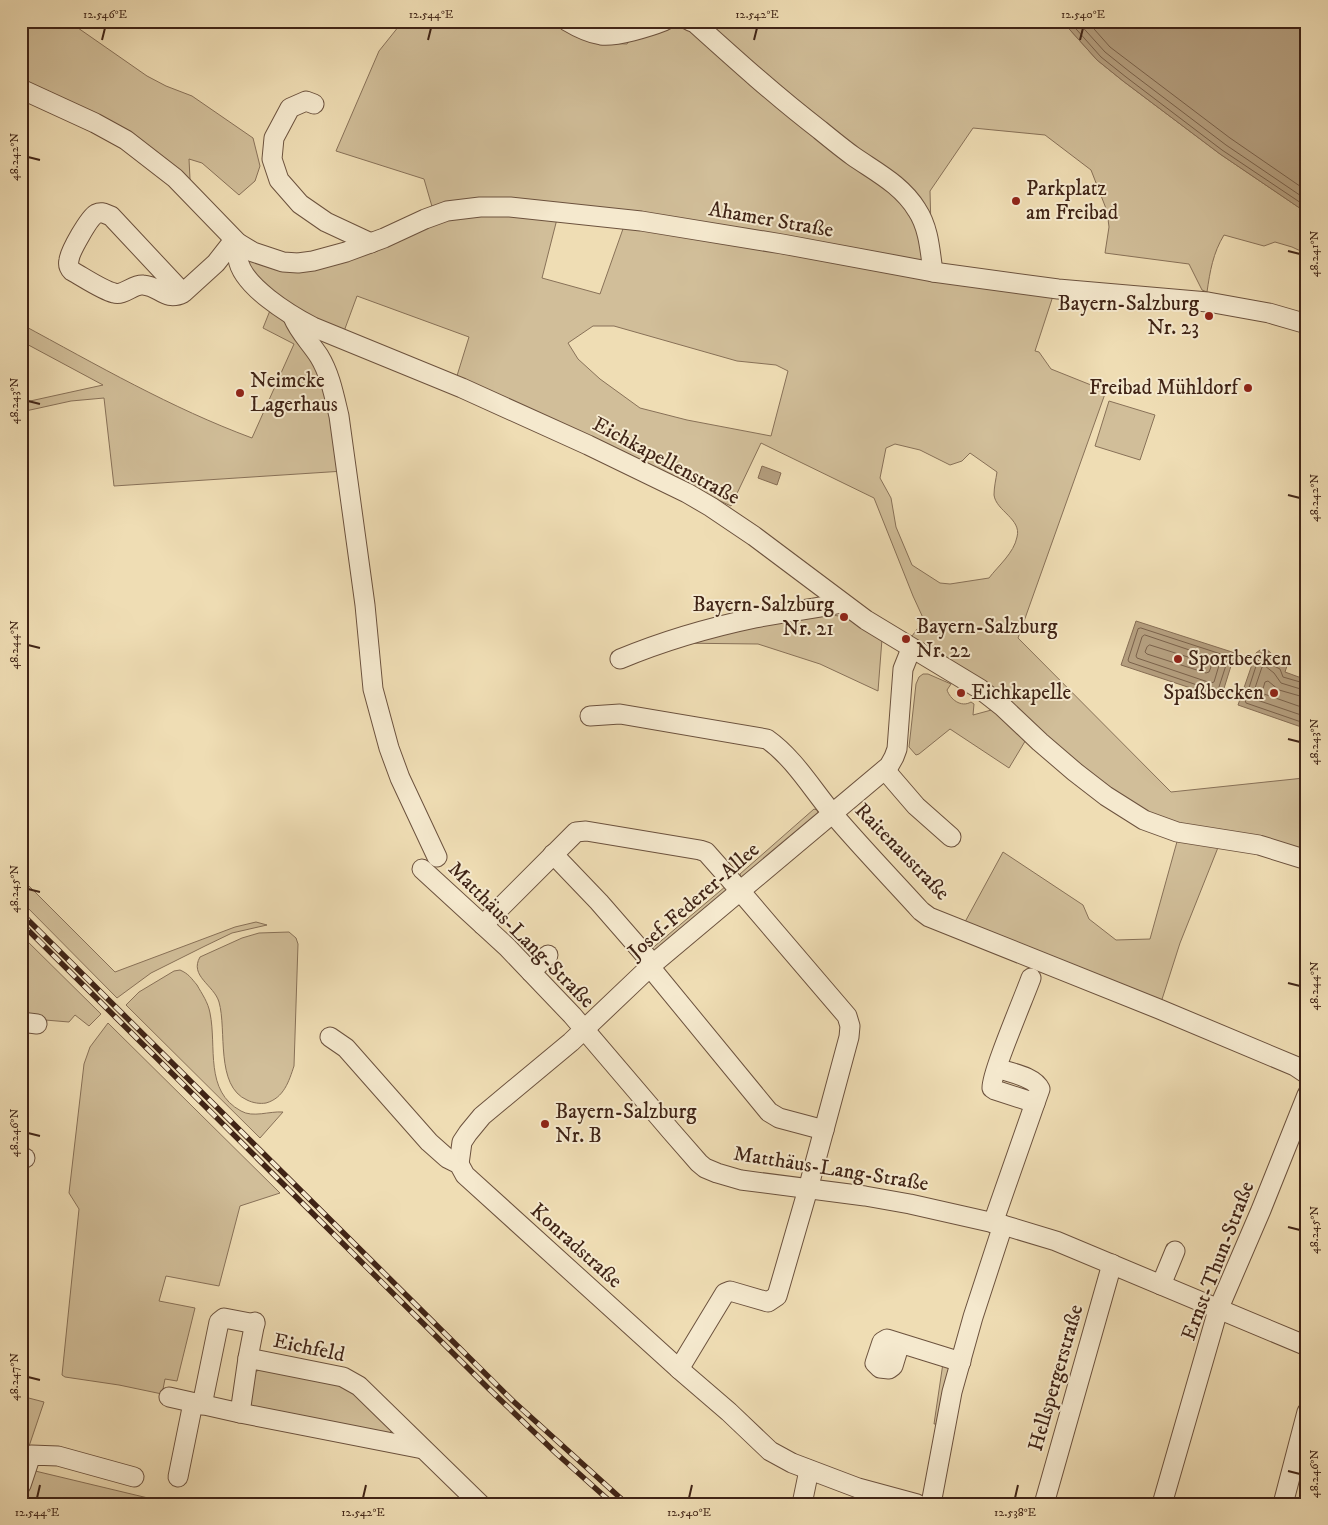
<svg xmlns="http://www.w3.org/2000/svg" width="1328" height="1525" viewBox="0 0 1328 1525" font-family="'IM FELL DW Pica',serif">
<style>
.green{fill:#d1be99;stroke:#887158;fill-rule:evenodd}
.water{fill:#b49e7e;stroke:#866d54}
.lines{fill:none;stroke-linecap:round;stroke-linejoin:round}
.shore{stroke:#7a614a;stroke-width:1}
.minor-casing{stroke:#6c523e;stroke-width:21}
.minor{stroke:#f5e9ce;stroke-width:19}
.rail-casing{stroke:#402416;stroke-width:5.5}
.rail{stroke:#f5e9ce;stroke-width:4;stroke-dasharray:11;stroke-linecap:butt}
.ticks{fill:none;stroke:#402416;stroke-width:2}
.poi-dot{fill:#8f2418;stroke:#f5e9ce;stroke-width:2}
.labels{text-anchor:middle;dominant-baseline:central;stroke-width:4;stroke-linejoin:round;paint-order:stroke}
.poi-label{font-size:21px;fill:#402416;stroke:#f5e9ce;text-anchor:start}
.street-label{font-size:21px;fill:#402416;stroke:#f5e9ce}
.neatline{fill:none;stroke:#402416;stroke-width:2}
.ticks-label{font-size:12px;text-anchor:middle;fill:#402416}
</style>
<rect width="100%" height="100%" fill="#efddb4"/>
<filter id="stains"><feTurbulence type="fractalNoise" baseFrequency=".004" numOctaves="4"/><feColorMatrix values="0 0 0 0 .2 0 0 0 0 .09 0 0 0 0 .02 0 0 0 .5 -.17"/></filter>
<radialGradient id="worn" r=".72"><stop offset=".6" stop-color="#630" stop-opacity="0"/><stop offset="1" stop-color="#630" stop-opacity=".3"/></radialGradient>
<g class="green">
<polygon points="21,21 68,21 147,76 166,86 192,96 253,138 260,166 255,181 239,195 202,163 189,159 190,179 195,192 21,85"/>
<path d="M403,21H557L601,43L627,44L643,21H1062L1097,60L1123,81L1220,154L1307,213V254L1292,247L1275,242L1264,246L1224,235C1213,253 1210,271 1207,292L1202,290L1189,264L1105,253L1109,227L1107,211L1091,170L1045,135L973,128L930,191L931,229L936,263L753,233L433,210L424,179L336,151L379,51Z"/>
<path d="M480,212L557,219L542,278L600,294L624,226L1052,296V299L1035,351L1039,352L1051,369L1106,391L1018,638L1171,792L1304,778L1307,779V851L1169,822L1128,803L909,640L924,620L913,596L874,498L761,443L731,506L456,379L469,337L357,296L343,334L264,290L246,261L249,259L272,267L457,215ZM593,326H614L737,361L776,365L788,371L771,436L687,420L640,408L600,379L578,359L568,343ZM895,444L920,450L950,465L962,461L970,453L997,472C996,479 994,487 994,495C996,511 1022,519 1017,537C1014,553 998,566 989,578L950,584L940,583L912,565L896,527L891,498L880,478L886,448Z"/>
<path d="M271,308L293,328L316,358L344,471L114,486L104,398L71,401L21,412V403L103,385L21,341V324C97,365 171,408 252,438L294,344L263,328Z"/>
<polygon points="1109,401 1155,415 1140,460 1095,446"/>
<polygon points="808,614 831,615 847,617 882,639 878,691 820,664 758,644 672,643"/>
<path d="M923,674H928L951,684L947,690C950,699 961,708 971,702L974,704L973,715L995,709L1027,738L1009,768L950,729L919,754L916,755L909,747L916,684L919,677Z"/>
<polygon points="814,809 817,810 819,814 747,879 741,877 740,874"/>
<polygon points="1178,838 1219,845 1180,943 1157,1015 959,933 1003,852 1083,905 1089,919 1116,940 1150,939"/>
<polygon points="21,878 115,972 235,927 256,922 267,925 232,933 205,946 151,973 117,998 21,901"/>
<polygon points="726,886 727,890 656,957 649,951"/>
<path d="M289,932L296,938L298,944L294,1066C289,1081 284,1098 266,1103C260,1104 253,1103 247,1100C215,1086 227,1030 219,1002C214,985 189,976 200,957L242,938L259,933Z"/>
<polygon points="21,935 101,1014 89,1026 75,1015 69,1022 21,1018"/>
<path d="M180,970C189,974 191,978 197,985C202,994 208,1002 210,1013C217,1047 204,1091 241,1111C253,1118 269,1111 283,1112L260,1138L126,1005L139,992L174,971Z"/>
<polygon points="108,1023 280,1193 240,1206 219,1286 166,1276 159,1301 195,1308 177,1381 165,1379 162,1394 119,1385 65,1377 62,1375 79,1209 69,1193 84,1064 90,1047"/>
<polygon points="943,1363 950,1367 939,1424 934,1424"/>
<polygon points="263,1367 348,1388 391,1431 390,1433 250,1409 254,1373"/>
<polygon points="21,1396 44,1402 22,1467 21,1467"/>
<polygon points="31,1470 173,1504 21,1504"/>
</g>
<g class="water">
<polygon points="1062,21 1307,21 1307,213 1220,154 1123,81 1097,60"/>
<polygon points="762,466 781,473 777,485 758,478"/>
<polygon points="1136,621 1235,653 1221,698 1121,665"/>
<path d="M1260,650C1271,649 1272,654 1277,662L1287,666L1285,672L1307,680V729L1238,705L1256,653Z"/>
</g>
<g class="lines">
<g class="shore">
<polyline points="1069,21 1101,57 1126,77 1222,150 1307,207"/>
<polyline points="1077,21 1105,52 1130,72 1226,145 1307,200"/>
<polyline points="1087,21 1110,47 1135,66 1230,138 1307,191"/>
<polygon points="1141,628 1227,656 1228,659 1218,690 1215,691 1129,662 1128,660 1138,629"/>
<polygon points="1145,635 1219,660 1220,662 1214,682 1211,683 1137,658 1136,656 1142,637"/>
<polygon points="1150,645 1210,664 1211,667 1209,672 1206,673 1147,654 1145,652 1147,647"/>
<polyline points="1307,684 1283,677 1280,669 1274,666 1269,657 1262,655 1257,663 1245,700 1246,703 1307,724"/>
<polyline points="1307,691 1281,683 1274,673 1265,666 1262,667 1252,697 1254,699 1307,717"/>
<polyline points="1307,698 1279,690 1268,681 1265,682 1262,692 1264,694 1307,709"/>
</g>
<defs>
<g id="minor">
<path d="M567,21C577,27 589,33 601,35C616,37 649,27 664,21"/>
<path d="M690,21L695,23C736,60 777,97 820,130C831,139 842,148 853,156C876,172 902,185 917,210C929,228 930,251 933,272"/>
<polyline points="21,89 95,123 126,140 175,178 238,243 253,252 283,262 298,263 313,261 346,252 384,238 425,219 447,211 480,207 510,207 641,221 782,244 933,272 1058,289 1208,302 1269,313 1307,324"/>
<polyline points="314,104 306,101 290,108 274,138 272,159 279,180 300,204 326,222 371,243"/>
<path d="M238,243C238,248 237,254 238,259C242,286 290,315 313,327L462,388L588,445L687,493L711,507L754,536L866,620L980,689L1003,707L1040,742L1075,772L1106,796L1144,820L1177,832L1259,845L1307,860"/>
<path d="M183,293C165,302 160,286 143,285C133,284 124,296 114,293C102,290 83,277 72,271C69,268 68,264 69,260C70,251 89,218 96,214C102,211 105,214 111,216L183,293L216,263L234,240"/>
<path d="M293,317C299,332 310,342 319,356C330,374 334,395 339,416L365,605L373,689L389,748L400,778L437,857"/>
<path d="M620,659C661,642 712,627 755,618C784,612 813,609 842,603"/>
<path d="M590,716L620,714L767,739C794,758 812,789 833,814C861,847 891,878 921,911L929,917L1159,1009L1295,1066L1307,1074"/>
<polyline points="885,770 916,806 951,837"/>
<polyline points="553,854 599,902 653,964"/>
<polyline points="422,869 507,947 572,1015 671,1131 699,1163 705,1168 717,1173 741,1180 865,1196 910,1204 1003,1225 1056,1241 1307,1346"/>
<polyline points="483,925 576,832 586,831 700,850 706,852 729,878 847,1016 850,1026 849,1037 808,1189 777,1296 768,1302 730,1291 725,1293 679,1369"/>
<polyline points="650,967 769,1112 779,1118 824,1130"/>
<polyline points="531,972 548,955"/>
<polyline points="21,1022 37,1024"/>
<polyline points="330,1037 346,1048 429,1142 447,1158 459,1164 465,1175 679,1369 729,1412 770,1451 792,1463 858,1488 917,1504"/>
<path d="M997,1068C1010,1073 1034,1076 1040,1089L1035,1103L995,1090L992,1088C990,1077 1025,995 1031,978"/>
<polyline points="21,1158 25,1158"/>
<polyline points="459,1164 462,1142 468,1133 482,1116 571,1042 653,964 889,766 894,757 897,749 903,669 911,649"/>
<polyline points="993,1223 1035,1103"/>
<polyline points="1161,1285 1175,1251"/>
<polyline points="900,1343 893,1366 889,1369 880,1368 875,1363 882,1342 887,1339 961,1362"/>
<polyline points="248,1358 255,1322"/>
<polyline points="169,1397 240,1413 423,1449"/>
<polyline points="202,1405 219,1322 224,1318 255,1324"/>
<polyline points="240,1413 248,1358 343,1377 359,1386 480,1504"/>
<polyline points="178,1477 193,1403"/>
<polyline points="21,1485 31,1455 58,1456 134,1477"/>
<polyline points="802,1504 809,1470"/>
<polyline points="931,1504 952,1392 973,1317 1003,1225"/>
<polyline points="1044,1504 1112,1264"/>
<polyline points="1162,1504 1218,1310 1261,1210 1307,1095"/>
<polyline points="1283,1504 1307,1412"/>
</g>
</defs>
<use href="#minor" class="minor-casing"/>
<use href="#minor" class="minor"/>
<defs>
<g id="rail">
<polyline points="21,913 513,1401 627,1504"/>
<polyline points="21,923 488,1388 557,1454 613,1504"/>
</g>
</defs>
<use href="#rail" class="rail-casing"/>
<use href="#rail" class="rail"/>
</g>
<path class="ticks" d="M102,40L105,28M428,40L431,28M754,40L757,28M1080,40L1083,28M28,157L40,160M1288,251L1300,254M28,401L40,404M1288,495L1300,498M28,645L40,648M1288,739L1300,742M28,889L40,892M1288,983L1300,986M28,1133L40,1136M1288,1227L1300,1230M28,1377L40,1380M1288,1471L1300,1474M37,1498L40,1485M363,1498L366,1485M689,1498L692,1485M1015,1498L1018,1485"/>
<g class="poi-dot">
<circle cx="1016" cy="201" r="5"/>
<circle cx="1209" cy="316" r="5"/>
<circle cx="1248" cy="388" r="5"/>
<circle cx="240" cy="393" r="5"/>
<circle cx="844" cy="617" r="5"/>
<circle cx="906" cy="639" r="5"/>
<circle cx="1178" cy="659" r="5"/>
<circle cx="961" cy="693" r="5"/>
<circle cx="1274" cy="693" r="5"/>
<circle cx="545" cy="1124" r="5"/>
</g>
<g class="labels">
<g class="poi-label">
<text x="1026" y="189">Parkplatz<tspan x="1026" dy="24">am Freibad</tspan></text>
<text x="1199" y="304" text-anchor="end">Bayern-Salzburg<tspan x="1199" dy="24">Nr. 23</tspan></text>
<text x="250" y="381">Neimcke<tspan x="250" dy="24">Lagerhaus</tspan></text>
<text x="1238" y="388" text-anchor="end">Freibad Mühldorf</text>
<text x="834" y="605" text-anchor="end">Bayern-Salzburg<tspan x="834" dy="24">Nr. 21</tspan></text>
<text x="916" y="627">Bayern-Salzburg<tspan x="916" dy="24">Nr. 22</tspan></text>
<text x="1188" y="659">Sportbecken</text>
<text x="971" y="693">Eichkapelle</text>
<text x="1264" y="693" text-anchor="end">Spaßbecken</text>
<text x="555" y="1112">Bayern-Salzburg<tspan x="555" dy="24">Nr. B</tspan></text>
</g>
<g class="street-label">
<text transform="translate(771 220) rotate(10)">Ahamer Straße</text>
<text transform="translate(666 461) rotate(28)">Eichkapellenstraße</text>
<text transform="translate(902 852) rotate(46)">Raitenaustraße</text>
<text transform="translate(694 901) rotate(-41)">Josef-Federer-Allee</text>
<text transform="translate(521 935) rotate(45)">Matthäus-Lang-Straße</text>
<text transform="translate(831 1169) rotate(9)">Matthäus-Lang-Straße</text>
<text transform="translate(576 1246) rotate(42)">Konradstraße</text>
<text transform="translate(1218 1261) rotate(-69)">Ernst-Thun-Straße</text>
<text transform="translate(309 1348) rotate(12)">Eichfeld</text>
<text transform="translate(1056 1378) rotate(-74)">Hellspergerstraße</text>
</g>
</g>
<rect width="1328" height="1525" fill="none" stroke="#efddb4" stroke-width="55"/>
<rect x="28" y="28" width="1272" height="1470" class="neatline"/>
<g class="ticks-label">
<text x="105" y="18">12.546°E</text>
<text x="431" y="18">12.544°E</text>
<text x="757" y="18">12.542°E</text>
<text x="1083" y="18">12.540°E</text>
<text transform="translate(14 157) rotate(-90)" y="4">48.242°N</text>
<text transform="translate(1314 254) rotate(-90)" y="4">48.241°N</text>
<text transform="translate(14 401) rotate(-90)" y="4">48.243°N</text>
<text transform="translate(1314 498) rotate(-90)" y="4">48.242°N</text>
<text transform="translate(14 645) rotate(-90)" y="4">48.244°N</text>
<text transform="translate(1314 742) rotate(-90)" y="4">48.243°N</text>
<text transform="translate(14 889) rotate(-90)" y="4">48.245°N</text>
<text transform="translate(1314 986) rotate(-90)" y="4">48.244°N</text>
<text transform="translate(14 1133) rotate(-90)" y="4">48.246°N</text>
<text transform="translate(1314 1230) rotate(-90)" y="4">48.245°N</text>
<text transform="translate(14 1377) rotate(-90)" y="4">48.247°N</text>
<text transform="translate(1314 1474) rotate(-90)" y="4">48.246°N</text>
<text x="37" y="1516">12.544°E</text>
<text x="363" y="1516">12.542°E</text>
<text x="689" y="1516">12.540°E</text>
<text x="1015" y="1516">12.538°E</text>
</g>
<rect width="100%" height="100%" filter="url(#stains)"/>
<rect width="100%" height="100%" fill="url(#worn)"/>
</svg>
